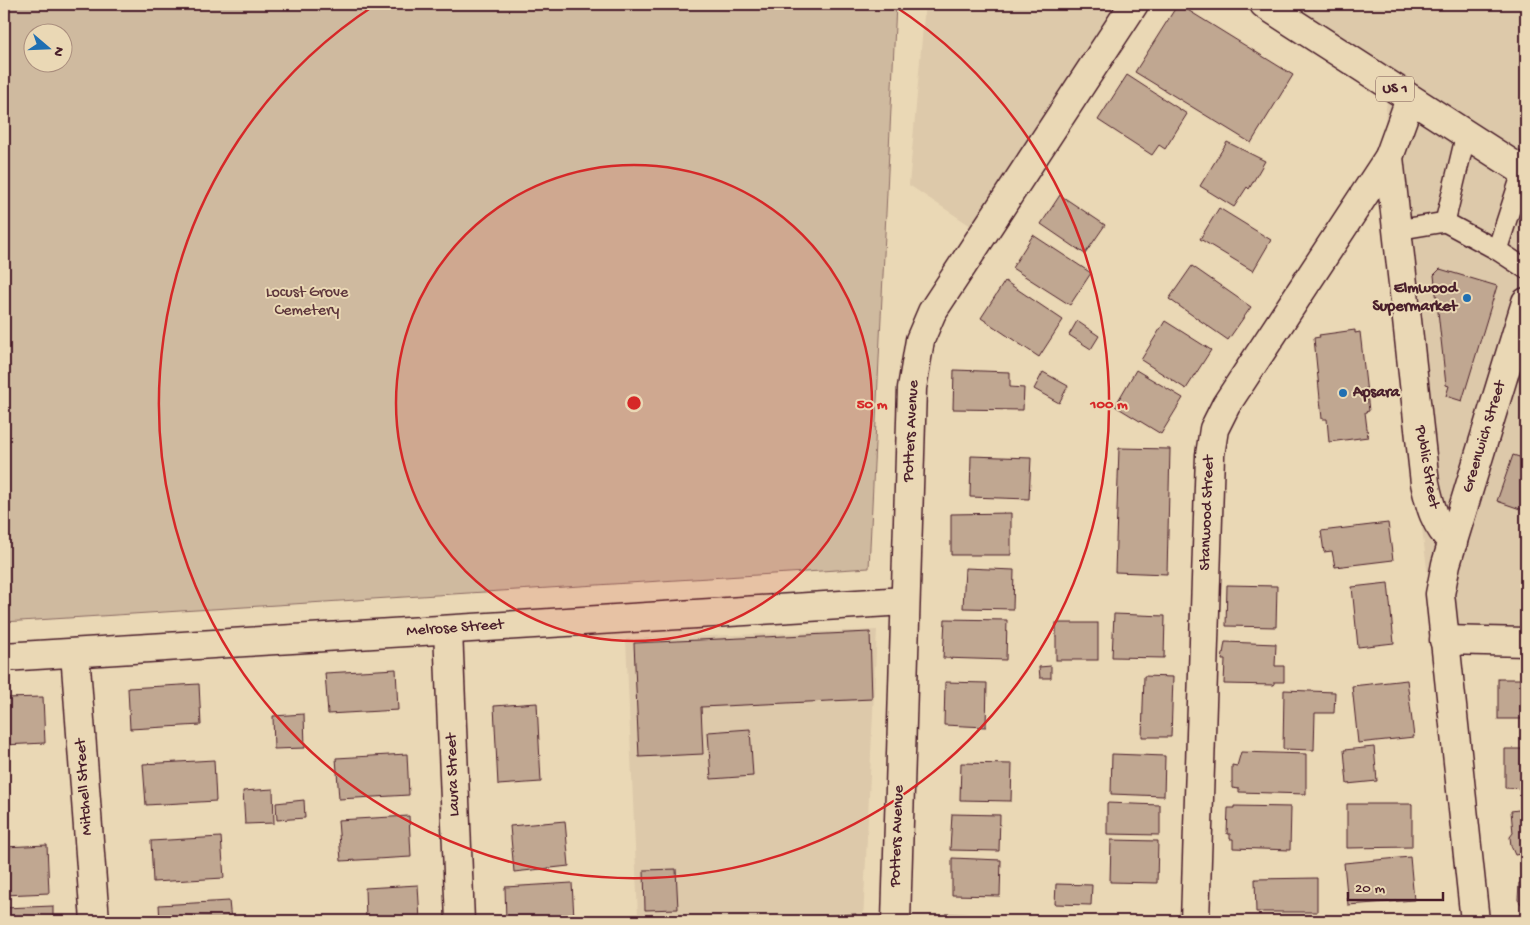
<svg xmlns="http://www.w3.org/2000/svg" width="1530" height="925" viewBox="0 0 1530 925" font-family="'Gochi Hand',sans-serif">
<style>
.built{fill:#ddc9aa}
.green{fill:#cfba9f;stroke:#8c6c65;fill-rule:evenodd}
.building{fill:#c0a791;stroke:#4a1f2b}
.lines{fill:none;stroke-linecap:round;stroke-linejoin:round}
.lane-casing{stroke:#4a1f2b;stroke-width:22}
.street-casing{stroke:#4a1f2b;stroke-width:31}
.secondary-casing{stroke:#4a1f2b;stroke-width:31}
.primary-casing{stroke:#4a1f2b;stroke-width:31}
.lane{stroke:#ead8b5;stroke-width:19}
.street{stroke:#ead8b5;stroke-width:28}
.secondary{stroke:#ead8b5;stroke-width:28}
.primary{stroke:#ead8b5;stroke-width:28}
.ring{fill:none;stroke:#d62828;stroke-width:2.5}
.poi-dot{fill:#1f6fb2;stroke:#ead8b5;stroke-width:2}
.labels{text-anchor:middle;dominant-baseline:central;stroke-width:4;stroke-linejoin:round;paint-order:stroke}
.shield{fill:#ead8b5;stroke:#7a5654;stroke-width:1}
.shield-label{font-size:15px;font-weight:bold;fill:#4a1f2b}
.poi-label{font-size:16px;font-weight:bold;fill:#4a1f2b;stroke:#ead8b5;text-anchor:end}
.park-label{font-size:16px;fill:#5e363c;stroke:#ead8b5}
.street-label{font-size:16px;fill:#4a1f2b;stroke:#ead8b5}
.centre{fill:#d62828;stroke:#ead8b5;stroke-width:2.5}
.ring-label{font-size:15px;text-anchor:middle;font-weight:bold;fill:#d62828;stroke:#ead8b5;stroke-width:4;stroke-linejoin:round;paint-order:stroke}
</style>
<rect width="100%" height="100%" fill="#ead8b5"/>
<filter id="ink" filterUnits="userSpaceOnUse"><feTurbulence type="fractalNoise" baseFrequency=".02" numOctaves="2"/><feDisplacementMap in="SourceGraphic" scale="10" xChannelSelector="R" yChannelSelector="G"/><feConvolveMatrix kernelMatrix="1 2 1 2 8 2 1 2 1" color-interpolation-filters="sRGB"/></filter>
<g filter="url(#ink)">
<g class="built">
<polygon points="925,4 1124,4 985,209 971,226 909,185"/>
<polygon points="1246,4 1526,4 1526,649 1437,648 1379,187 1387,99"/>
<polygon points="877,630 863,921 586,921 638,917 626,639"/>
</g>
<path class="green" d="M4,4H896L869,568L4,622ZM32,32H62V62H32Z"/>
<g class="building">
<polygon points="1178,4 1293,75 1251,143 1135,72"/>
<polygon points="1127,75 1187,114 1165,149 1159,145 1152,155 1098,120"/>
<polygon points="1227,142 1265,161 1249,189 1247,187 1234,207 1200,186"/>
<polygon points="1060,195 1105,225 1085,254 1041,224"/>
<polygon points="1219,208 1271,240 1253,271 1200,239"/>
<polygon points="1033,235 1091,273 1070,305 1012,268"/>
<polygon points="1192,266 1251,307 1228,340 1169,299"/>
<polygon points="1440,269 1497,286 1462,401 1446,396 1449,386 1446,385 1434,275"/>
<polygon points="1005,281 1063,320 1039,357 981,318"/>
<polygon points="1077,321 1099,336 1091,349 1069,335"/>
<polygon points="1165,321 1211,350 1186,389 1141,360"/>
<polygon points="1355,330 1355,333 1360,332 1369,411 1365,412 1368,437 1329,442 1327,419 1322,419 1314,338 1320,337 1319,335"/>
<polygon points="954,370 1010,372 1010,387 1024,388 1023,410 953,409"/>
<polygon points="1136,370 1183,398 1161,434 1115,406"/>
<polygon points="1043,372 1068,386 1059,403 1034,389"/>
<polygon points="1119,448 1170,449 1167,574 1115,572"/>
<polygon points="1513,455 1526,459 1526,511 1497,501"/>
<polygon points="971,456 1031,458 1029,499 970,497"/>
<polygon points="1011,513 1011,555 951,555 951,514"/>
<polygon points="1388,523 1393,560 1335,567 1332,551 1324,552 1321,531"/>
<polygon points="965,568 1014,570 1013,609 963,608"/>
<polygon points="1388,583 1394,643 1358,647 1352,587"/>
<polygon points="1227,585 1277,586 1276,627 1226,626"/>
<polygon points="1114,614 1165,616 1164,658 1112,657"/>
<polygon points="945,619 1007,620 1006,660 943,658"/>
<rect x="1056" y="623" width="42" height="37"/>
<polygon points="870,632 872,699 701,707 703,754 639,757 634,643"/>
<polygon points="1225,642 1276,644 1275,666 1284,666 1284,682 1274,682 1274,685 1224,684 1225,660 1222,660"/>
<polygon points="1051,666 1051,678 1040,678 1039,667"/>
<polygon points="396,669 398,710 328,714 325,673"/>
<polygon points="1144,676 1173,677 1171,737 1142,737"/>
<rect x="1498" y="679" width="28" height="40"/>
<polygon points="1407,680 1414,737 1358,743 1352,686"/>
<polygon points="945,682 987,683 986,727 944,725"/>
<polygon points="199,684 201,725 130,729 128,688"/>
<polygon points="1284,690 1335,692 1334,713 1315,713 1314,750 1283,749"/>
<polygon points="43,697 45,743 4,745 4,698"/>
<polygon points="537,703 541,782 498,785 494,706"/>
<polygon points="304,714 305,748 274,749 273,716"/>
<polygon points="750,729 753,776 711,779 708,732"/>
<polygon points="1374,747 1377,781 1347,784 1344,750"/>
<polygon points="1505,749 1526,749 1526,789 1505,788"/>
<polygon points="1241,752 1306,754 1306,794 1239,792 1239,789 1232,788 1232,765 1237,766"/>
<polygon points="407,754 409,795 339,799 336,758"/>
<polygon points="1112,754 1165,756 1164,796 1111,794"/>
<polygon points="214,760 216,801 146,805 143,764"/>
<polygon points="961,763 1012,764 1011,801 960,800"/>
<polygon points="273,789 274,823 245,824 243,791"/>
<polygon points="304,800 305,818 277,820 276,803"/>
<polygon points="1107,803 1160,805 1160,835 1107,834"/>
<polygon points="1347,804 1412,804 1412,847 1347,848"/>
<polygon points="1234,806 1291,807 1290,850 1233,848 1233,839 1230,839 1230,834 1227,834 1228,808 1234,808"/>
<polygon points="1526,809 1526,853 1515,855 1511,846 1510,837 1513,833 1511,811"/>
<polygon points="952,814 1000,815 999,851 950,850"/>
<polygon points="409,816 411,857 341,861 338,820"/>
<polygon points="565,821 569,866 514,872 510,826"/>
<polygon points="221,837 224,878 153,882 151,841"/>
<polygon points="1111,840 1158,841 1157,883 1110,882"/>
<polygon points="47,845 49,893 4,895 4,847"/>
<polygon points="1410,857 1414,900 1348,905 1344,863"/>
<polygon points="952,858 1001,860 1000,896 952,895"/>
<polygon points="676,869 678,909 645,910 644,870"/>
<polygon points="1317,878 1317,912 1256,912 1255,879"/>
<polygon points="572,883 574,918 506,921 505,887"/>
<polygon points="1519,883 1526,883 1526,921 1523,921 1522,905 1518,900"/>
<polygon points="1056,884 1092,885 1091,905 1055,904"/>
<polygon points="418,885 420,921 366,921 365,888"/>
<polygon points="229,901 231,921 160,921 159,905"/>
<polygon points="53,906 53,921 4,921 4,908"/>
<polygon points="856,914 856,921 723,921"/>
<polygon points="946,914 992,915 991,921 946,921"/>
</g>
<g class="lines">
<defs>
<g id="lane">
<polyline points="1466,134 1445,222 1497,250 1523,170"/>
<polyline points="1397,230 1445,222"/>
<polyline points="1497,250 1526,269"/>
</g>
<g id="street">
<path d="M1410,99L1389,157L1425,483C1430,506 1435,526 1453,542"/>
<polyline points="448,630 460,921"/>
<polyline points="1444,640 1526,642"/>
<polyline points="75,653 95,921"/>
<polyline points="4,657 905,601"/>
<polyline points="896,921 912,388 920,340 932,312 1134,4"/>
<polyline points="1195,921 1210,455 1214,429 1226,405 1389,157"/>
</g>
<polyline id="secondary" points="1475,921 1440,594 1446,564 1526,302"/>
<polyline id="primary" points="1264,4 1526,173"/>
</defs>
<use href="#lane" class="lane-casing"/>
<use href="#street" class="street-casing"/>
<use href="#secondary" class="secondary-casing"/>
<use href="#primary" class="primary-casing"/>
<use href="#lane" class="lane"/>
<use href="#street" class="street"/>
<use href="#secondary" class="secondary"/>
<use href="#primary" class="primary"/>
</g>
</g>
<circle cx="634" cy="403" r="238" fill="#d62828" fill-opacity=".12"/>
<g class="ring">
<circle cx="634" cy="403" r="238"/>
<path d="M893 5A475 475 0 1 1 375 5"/>
</g>
<g class="poi-dot">
<circle cx="1467" cy="298" r="5"/>
<circle cx="1343" cy="393" r="5"/>
</g>
<g class="labels">
<rect class="shield" x="1376" y="76.5" width="38" height="25" rx="4"/>
<g class="shield-label">
<text x="1395" y="89">US 1</text>
</g>
<g class="poi-label">
<text x="1457" y="289">Elmwood<tspan x="1457" dy="18">Supermarket</tspan></text>
<text x="1353" y="393" text-anchor="start">Apsara</text>
</g>
<g class="park-label">
<text x="307" y="293">Locust Grove<tspan x="307" dy="18">Cemetery</tspan></text>
</g>
<g class="street-label">
<text transform="translate(912 431) rotate(-87)">Potters Avenue</text>
<text transform="translate(1485 437) rotate(-73)">Greenwich Street</text>
<text transform="translate(1426 467) rotate(80)">Public Street</text>
<text transform="translate(1208 513) rotate(-88)">Stanwood Street</text>
<text transform="translate(455 629) rotate(-4)">Melrose Street</text>
<text transform="translate(454 775) rotate(-92)">Laura Street</text>
<text transform="translate(85 787) rotate(-94)">Mitchell Street</text>
<text transform="translate(898 836) rotate(-88)">Potters Avenue</text>
</g>
</g>
<circle cx="634" cy="403" r="8" class="centre"/>
<g class="ring-label">
<text x="872" y="408">50 m</text>
<text x="1109" y="408">100 m</text>
</g>
<rect width="1530" height="925" fill="none" stroke="#ead8b5" stroke-width="20"/>
<rect x="10" y="10" width="1510" height="905" fill="none" stroke="#4a1f2b" stroke-width="2" filter="url(#ink)"/>
<g transform="translate(48 48) rotate(109)"><circle r="24" fill="#ead8b5" stroke="#aa8e7e"/>
<path d="M0-4L9 19L0 12L-9 19Z" fill="#1f6fb2"/>
<text y="-8" font-size="14" font-weight="bold" text-anchor="middle" fill="#4a1f2b">N</text>
</g>
<path d="M1348 892v8h95v-8" fill="none" stroke="#4a1f2b" stroke-width="2.5"/>
<text x="1355" y="892" font-size="15" fill="#4a1f2b" stroke="#ead8b5" stroke-width="4" paint-order="stroke">20 m</text>
</svg>
